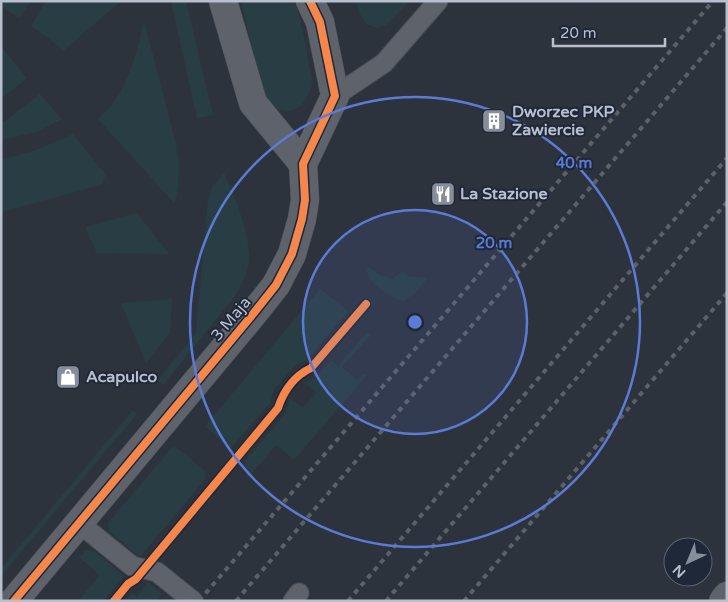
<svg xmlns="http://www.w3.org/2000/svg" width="728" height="602" viewBox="0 0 728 602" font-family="'Varela Round',sans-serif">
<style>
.green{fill:#293d44}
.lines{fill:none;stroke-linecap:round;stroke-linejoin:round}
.service-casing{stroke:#4a4e55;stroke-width:21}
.tertiary-casing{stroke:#4a4e55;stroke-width:29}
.service{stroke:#5e626b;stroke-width:19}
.tertiary{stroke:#5e626b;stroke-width:28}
.rail{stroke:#5c6168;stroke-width:4;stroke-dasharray:5 5;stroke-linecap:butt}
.cycleway-casing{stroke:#1f2839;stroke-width:11}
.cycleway{stroke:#f5874c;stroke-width:8}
.ring{fill:none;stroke:#5b7bd4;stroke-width:2.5}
.labels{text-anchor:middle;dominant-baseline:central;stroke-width:4;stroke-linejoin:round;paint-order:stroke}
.poi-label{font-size:16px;font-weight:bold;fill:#b8bfcd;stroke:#1f2839;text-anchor:start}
.street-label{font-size:16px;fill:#b8bfcd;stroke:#1f2839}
.centre{fill:#5b7bd4;stroke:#1f2839;stroke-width:2.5}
.ring-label{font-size:15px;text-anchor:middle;font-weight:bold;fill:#5b7bd4;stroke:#1f2839;stroke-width:4;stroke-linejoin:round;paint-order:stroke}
</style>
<rect width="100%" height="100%" fill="#2d333d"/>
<g class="green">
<polygon points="1,1 31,1 19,18 1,5"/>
<polygon points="46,1 121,1 64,50 31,26"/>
<polygon points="171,1 186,1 213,115 197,118"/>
<path d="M241,1H294C302,23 305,43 309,65C310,71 312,78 312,84C310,96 301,111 288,111C275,110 270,106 263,96Z"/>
<polygon points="355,1 410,1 386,25 377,28 367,24 360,14"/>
<path d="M144,21L175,140L179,165L178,187L175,204L98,119C103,113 109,108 114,102C130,79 138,49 144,21Z"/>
<polygon points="1,46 27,78 1,99"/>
<polygon points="40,94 62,119 37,132 1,140 1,124"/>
<polygon points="73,134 106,175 101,185 1,212 1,159 31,152"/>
<path d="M224,173C234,192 252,241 249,262C247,275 241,286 234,297L163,385L158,380L196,333L208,201L212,187Z"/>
<polygon points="137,213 169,254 97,253 85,227"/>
<path d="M369,267L380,275L393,279L402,271L408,276L428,278L415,293L404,301C389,297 370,286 366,270Z"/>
<polygon points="320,289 348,311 307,360 294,366 274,390 270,403 230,449 205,426"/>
<polygon points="172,299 170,333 146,363 121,303"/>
<polygon points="367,332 371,335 342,367 357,380 364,373 367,375 294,460 276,445 248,478 245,470 245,461 286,413 290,398 303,408 316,393 304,382 316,377 331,360 338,366"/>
<polygon points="133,410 137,414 1,576 1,569"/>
<polygon points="174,445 205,471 206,478 140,557 109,531 108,523"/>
<polygon points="85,551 94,551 124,576 103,601 78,601 100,575 80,558"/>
<polygon points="148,582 162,594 156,601 125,601 132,593 137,597"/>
</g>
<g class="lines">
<defs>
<g id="service">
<polyline points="335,96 384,63 438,1"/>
<polyline points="79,523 132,566 157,572 193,601"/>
<polyline points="293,601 299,593"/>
</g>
<g id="tertiary">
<polyline points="223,1 253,103 303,164"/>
<polyline points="14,601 253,314 276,285 292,254 302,219 305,200 303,164 335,96 320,22 310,1"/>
<polyline points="723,601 727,596"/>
</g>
</defs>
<use href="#service" class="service-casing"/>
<use href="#tertiary" class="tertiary-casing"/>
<use href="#service" class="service"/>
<use href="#tertiary" class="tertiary"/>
<g class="rail">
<polyline points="199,601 713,1"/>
<polyline points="236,601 727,28"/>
<polyline points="348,601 727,158"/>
<polyline points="386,601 727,202"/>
<polyline points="464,601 727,293"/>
</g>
<defs>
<g id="cycleway">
<polyline points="14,601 253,314 276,285 292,254 302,219 305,200 303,164 335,96 320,22 310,1"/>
<path d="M114,601L128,584L136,579L278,408C284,390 294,376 311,368L366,304"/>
</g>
</defs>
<use href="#cycleway" class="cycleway-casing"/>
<use href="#cycleway" class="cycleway"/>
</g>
<circle cx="415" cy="322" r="112" fill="#5b7bd4" fill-opacity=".12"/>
<g class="ring">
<circle cx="415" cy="322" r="112"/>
<circle cx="415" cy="322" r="225"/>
</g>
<defs>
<symbol id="building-square" viewBox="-11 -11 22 22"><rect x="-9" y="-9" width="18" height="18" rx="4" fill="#878e9b" stroke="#1f2839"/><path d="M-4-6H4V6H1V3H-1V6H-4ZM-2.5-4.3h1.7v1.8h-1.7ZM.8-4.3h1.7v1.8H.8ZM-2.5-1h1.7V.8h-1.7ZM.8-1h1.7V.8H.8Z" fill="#fff"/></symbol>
<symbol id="restaurant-square" viewBox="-11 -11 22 22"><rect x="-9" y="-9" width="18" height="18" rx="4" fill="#878e9b" stroke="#1f2839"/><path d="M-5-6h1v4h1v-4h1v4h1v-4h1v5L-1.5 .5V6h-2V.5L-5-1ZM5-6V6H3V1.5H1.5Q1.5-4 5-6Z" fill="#fff"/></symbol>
<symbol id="shop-square" viewBox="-11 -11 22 22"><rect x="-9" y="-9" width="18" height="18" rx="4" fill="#878e9b" stroke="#1f2839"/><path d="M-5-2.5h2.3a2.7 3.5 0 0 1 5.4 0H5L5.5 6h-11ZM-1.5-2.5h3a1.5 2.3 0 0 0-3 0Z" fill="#fff"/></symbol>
</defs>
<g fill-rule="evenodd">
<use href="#building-square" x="480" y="107" width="28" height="28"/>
<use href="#restaurant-square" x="429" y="180" width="28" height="28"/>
<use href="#shop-square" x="54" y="363" width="28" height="28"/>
</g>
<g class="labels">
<g class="poi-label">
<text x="512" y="112">Dworzec PKP<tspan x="512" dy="18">Zawiercie</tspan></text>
<text x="460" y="194">La Stazione</text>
<text x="86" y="377">Acapulco</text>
</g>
<g class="street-label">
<text transform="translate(231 319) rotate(-50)">3 Maja</text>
</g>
</g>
<circle cx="415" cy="322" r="8" class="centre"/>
<g class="ring-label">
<text x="574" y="168">40 m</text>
<text x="494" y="248">20 m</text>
</g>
<rect width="728" height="602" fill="none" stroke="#b8bfcd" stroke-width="5"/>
<g transform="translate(688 562) rotate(224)"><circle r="24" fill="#1f2839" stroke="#5c6474"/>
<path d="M0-4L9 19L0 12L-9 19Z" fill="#878e9b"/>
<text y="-8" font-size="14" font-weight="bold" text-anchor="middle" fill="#b8bfcd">N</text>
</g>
<path d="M553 38v8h112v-8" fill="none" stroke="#b8bfcd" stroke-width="2.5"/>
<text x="560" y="38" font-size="15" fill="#b8bfcd" stroke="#1f2839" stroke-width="4" paint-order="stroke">20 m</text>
</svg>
